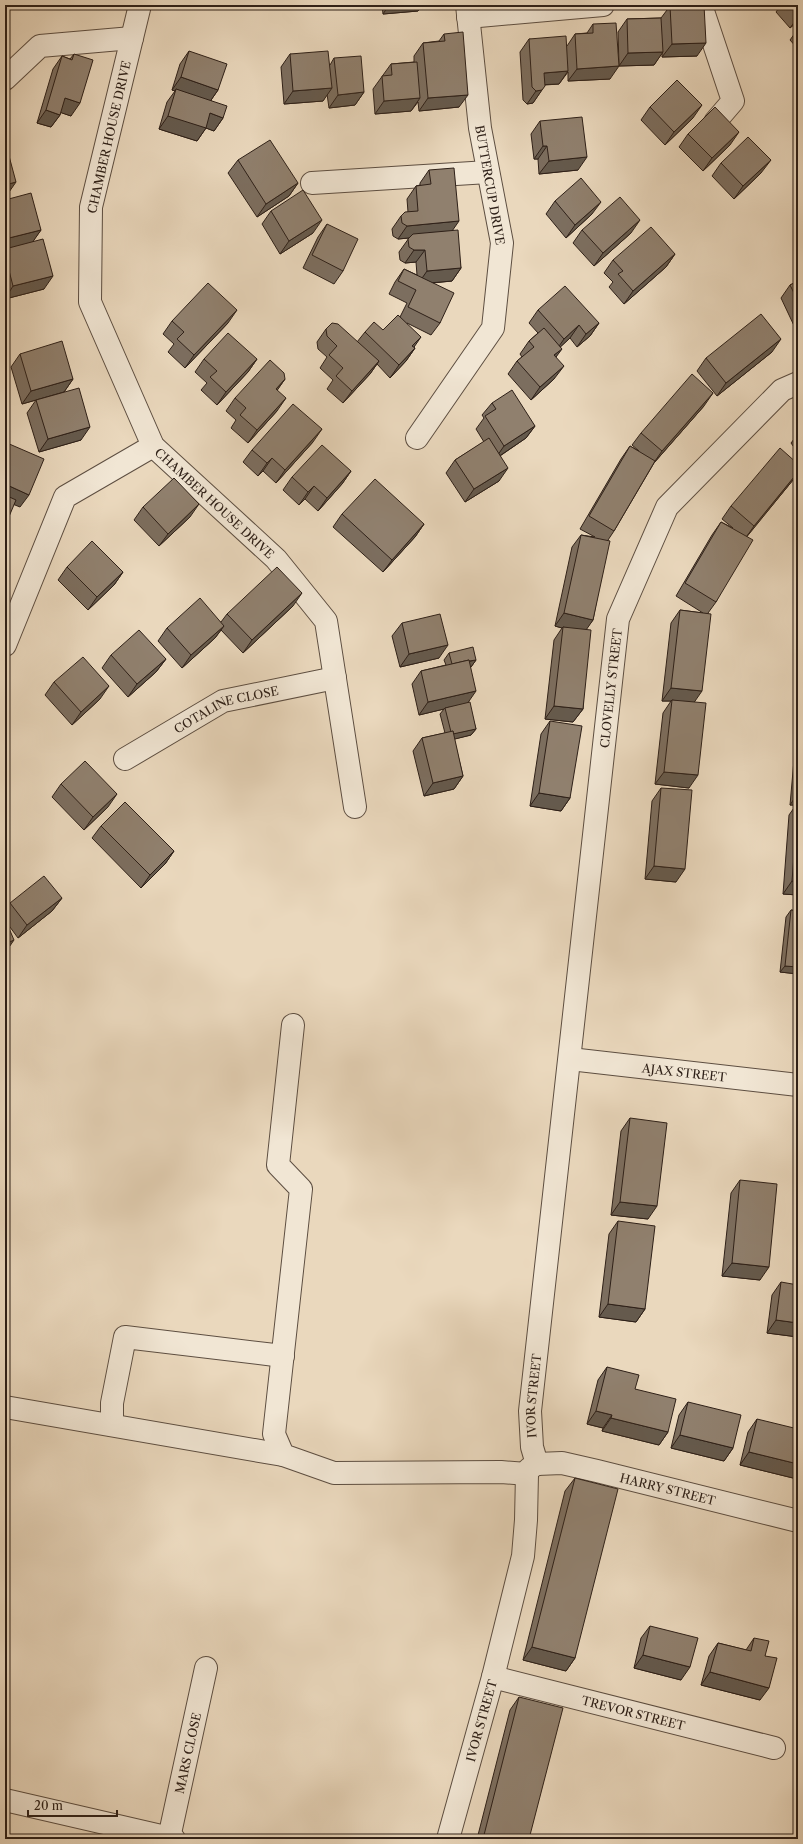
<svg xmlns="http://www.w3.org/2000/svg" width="803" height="1844" viewBox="0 0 803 1844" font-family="'Libre Caslon Text',serif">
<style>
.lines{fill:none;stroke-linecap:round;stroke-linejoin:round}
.minor-casing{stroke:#5d4e41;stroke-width:24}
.minor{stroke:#f1e6d4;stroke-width:22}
.wall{fill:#7c6e5f;stroke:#2e2018}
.shaded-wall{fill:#655a4d;stroke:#2e2018}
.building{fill:#90806e;stroke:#2e2018}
.labels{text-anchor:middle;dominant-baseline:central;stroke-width:3.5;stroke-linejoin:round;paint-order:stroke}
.street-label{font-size:12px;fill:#2e2018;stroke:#f1e6d4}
</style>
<rect width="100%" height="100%" fill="#ead8bd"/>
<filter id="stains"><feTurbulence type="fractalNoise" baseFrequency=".005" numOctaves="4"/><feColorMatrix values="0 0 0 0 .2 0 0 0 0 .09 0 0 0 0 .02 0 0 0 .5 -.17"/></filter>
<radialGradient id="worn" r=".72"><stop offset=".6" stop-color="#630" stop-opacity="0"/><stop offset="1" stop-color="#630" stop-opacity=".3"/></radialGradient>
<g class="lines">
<defs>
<g id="minor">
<path id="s1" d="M140,5L91,207L90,302L153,446L276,559L326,621L355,807"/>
<polyline points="701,5 733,101 715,122"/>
<polyline points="468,17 603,5"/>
<polyline points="5,79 40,46 132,38"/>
<polyline points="312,183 488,172"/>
<polyline points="417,438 493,328 502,243 480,128 467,5"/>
<polyline points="5,645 65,497 153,446"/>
<path id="s2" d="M125,759L223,701L335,678"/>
<polyline points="293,1025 278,1165 301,1189 274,1434 283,1455 334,1473 501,1472 527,1474"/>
<path id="s3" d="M570,1059L798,1085"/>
<polyline points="5,1407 283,1455"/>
<polyline points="112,1425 112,1403 125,1337 283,1356"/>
<path id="s4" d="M537,1464L532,1447L530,1411L618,619L667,507L782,390L798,383"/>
<path id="s5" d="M537,1464L562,1463L597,1471L798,1521"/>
<path id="s6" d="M493,1677L774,1748"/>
<polyline points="5,1800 174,1839"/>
<path id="s7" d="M169,1838L206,1668"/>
<path id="s8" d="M448,1839L493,1677L523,1556L526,1520L527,1474L529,1469L536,1464"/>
</g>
</defs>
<use href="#minor" class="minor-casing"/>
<use href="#minor" class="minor"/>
</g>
<g class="wall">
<polygon points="47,5 64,5 53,8"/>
<polygon points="382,5 423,5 418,11 383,14"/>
<polygon points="781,5 798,5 798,21 790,28 776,12"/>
<polygon points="670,6 697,56 662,57 662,53 654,65 619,66 618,32 627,19 661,18"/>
<polygon points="593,24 610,79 568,81 568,72 559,84 545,85 533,103 527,104 523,100 520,52 529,39 567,46 575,34 587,33"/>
<polygon points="798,29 798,49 790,40"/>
<polygon points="444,34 459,107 419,111 418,102 411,111 375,114 373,89 391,64 414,62 414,56 423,43 439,41"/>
<polygon points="189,51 218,90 211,100 223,118 214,131 206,128 197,141 159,129 167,102 175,91 172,90 180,64"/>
<polygon points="74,54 71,116 60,112 60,115 51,127 37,123 53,69 62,56 70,59"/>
<polygon points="290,54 330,65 334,58 364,92 355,105 329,108 327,94 323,101 284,104 281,67"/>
<polygon points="650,107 693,118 665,145 641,120"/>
<polygon points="540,121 578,170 539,174 538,159 534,159 531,134"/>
<polygon points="688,134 730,145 703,171 679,147"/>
<polygon points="238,160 298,183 289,196 257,217 228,173"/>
<polygon points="721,163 761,173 734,199 712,176"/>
<polygon points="429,170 452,231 461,268 452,281 433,283 440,323 431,335 407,323 414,347 415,348 406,361 390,378 377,364 370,374 343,403 327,389 333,380 320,368 327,357 318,349 317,342 326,329 357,342 365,332 383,330 400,317 407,303 389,294 395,282 404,269 417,275 416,262 405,263 400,260 399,252 409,238 398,239 393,236 392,229 401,216 408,212 407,199 416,186 420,185 420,183"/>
<polygon points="5,200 41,230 32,242 44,289 5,299"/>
<polygon points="555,201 592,214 566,238 546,214"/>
<polygon points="271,211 313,233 280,254 262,224"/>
<polygon points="327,224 343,271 334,284 303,268 318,237"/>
<polygon points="582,230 631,233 594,266 573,243"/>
<polygon points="675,254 666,267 624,304 609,287 613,282 604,273 613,260"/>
<polygon points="798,281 798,331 797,332 781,298 790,285"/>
<polygon points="538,310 599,323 590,336 577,347 570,338 560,347 556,357 554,379 531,400 508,374 517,361 522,357 520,354 529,341 538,333 529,323"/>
<polygon points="172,321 228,323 185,368 168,352 174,344 163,334"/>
<polygon points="772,352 717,396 697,371 706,358"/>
<polygon points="20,354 73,379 64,392 22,404 11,367"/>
<polygon points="204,359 257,359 248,372 217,405 201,390 207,383 195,372"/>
<polygon points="285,379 277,390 277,411 248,443 231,428 236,420 226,411 235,398"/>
<polygon points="36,400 81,440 39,452 27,413"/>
<polygon points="492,403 535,426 526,438 500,456 499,481 465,502 446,473 455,460 484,442 476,429 484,418 482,415"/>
<polygon points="704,406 654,463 614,531 608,540 593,620 586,629 583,709 573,722 545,719 554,640 562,628 555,626 572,547 581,535 595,537 580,529 621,459 630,446 639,451 632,445 641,433"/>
<polygon points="798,434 798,453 791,443"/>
<polygon points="313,442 276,483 263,471 258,476 243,462 252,450"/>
<polygon points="798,464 798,473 793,480 746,537 716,602 708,613 694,702 689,788 655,784 663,713 671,701 662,701 671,623 680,610 703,613 676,596 712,535 721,522 733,528 722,519 731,506"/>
<polygon points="351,471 342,484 318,511 305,499 299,505 283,490 292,477"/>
<polygon points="143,507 190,517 159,546 134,520"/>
<polygon points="342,514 424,524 415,537 383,572 333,527"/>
<polygon points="67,567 123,572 114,585 88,610 58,580"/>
<polygon points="293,606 243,653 221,630 215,638 182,668 158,641 167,628 221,622 227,614"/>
<polygon points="402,623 439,658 400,667 392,636"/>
<polygon points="449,653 476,660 471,667 470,667 468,702 476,729 471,735 454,739 463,776 454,789 424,796 413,751 422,738 445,733 440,714 444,709 419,715 412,684 421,671 446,665 444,660"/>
<polygon points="111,655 166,659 156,672 128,697 102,668"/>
<polygon points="798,676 798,702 796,702"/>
<polygon points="54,682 100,699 72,725 45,695"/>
<polygon points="550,721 570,798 561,811 530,806 541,734"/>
<polygon points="798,724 798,895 783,894 789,815 796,805 790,805 797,726"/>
<polygon points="61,784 108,807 84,830 52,797"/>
<polygon points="661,788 676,882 645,879 652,801"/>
<polygon points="101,826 174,851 165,864 141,888 92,838"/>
<polygon points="62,898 52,911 18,938 7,923 5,953 5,910 10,903"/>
<polygon points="791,910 798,911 798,974 780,972 786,917"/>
<polygon points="630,1118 648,1219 611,1215 621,1131"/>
<polygon points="740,1180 760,1280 722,1276 731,1193"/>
<polygon points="618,1221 645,1309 636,1322 599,1317 609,1234"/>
<polygon points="781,1282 798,1337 767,1333 772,1295"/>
<polygon points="607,1367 635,1389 668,1432 659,1445 602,1431 603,1428 587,1424 598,1380"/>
<polygon points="688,1402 733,1448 724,1461 671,1448 679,1415"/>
<polygon points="757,1419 793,1478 740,1465 748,1432"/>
<polygon points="575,1478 575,1658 566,1671 523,1660 565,1491"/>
<polygon points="650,1626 681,1680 634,1668 641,1638"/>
<polygon points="754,1638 765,1656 760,1700 701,1685 709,1656 718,1643 746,1650"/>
<polygon points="519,1697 529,1839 477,1839 510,1710"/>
</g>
<g class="shaded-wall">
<polygon points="55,5 64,5 53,8"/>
<polygon points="389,5 423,5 418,11 383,14"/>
<polygon points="798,17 798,21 790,28"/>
<polygon points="706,43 697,56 662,57 672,44"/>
<polygon points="663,52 654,65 619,66 628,53"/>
<polygon points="619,66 610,79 568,81 577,69"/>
<polygon points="568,71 559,84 535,85 544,73"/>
<polygon points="181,77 218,90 209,103 176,89 175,91 172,90"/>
<polygon points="332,88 323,101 284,104 293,91"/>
<polygon points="542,90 533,103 527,104 536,91"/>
<polygon points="364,92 355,105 329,108 338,95"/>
<polygon points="468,95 459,107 419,111 428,98"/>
<polygon points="65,98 80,103 71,116 56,111"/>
<polygon points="420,98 411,111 375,114 384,101"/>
<polygon points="702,105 693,118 665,145 674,132"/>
<polygon points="46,110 60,115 51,127 37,123"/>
<polygon points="210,113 223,118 214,131 206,128 197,141 159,129 168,116"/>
<polygon points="739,132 730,145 703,171 712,158"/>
<polygon points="543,146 547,146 538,159 534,159"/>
<polygon points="587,157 578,170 539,174 549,161"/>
<polygon points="771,160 761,173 734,199 743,186"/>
<polygon points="16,182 7,195 5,195 5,185"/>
<polygon points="298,183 289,196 257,217 266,204"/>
<polygon points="601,202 592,214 566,238 575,225"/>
<polygon points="322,220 313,233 280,254 289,241"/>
<polygon points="640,220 631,233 594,266 603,253"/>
<polygon points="459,221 450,234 398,239 407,226"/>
<polygon points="41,230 32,243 5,250 5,239"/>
<polygon points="414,250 425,250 416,262 405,263"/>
<polygon points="675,254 666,267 624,304 633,291"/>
<polygon points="461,268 452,281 418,284 427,271"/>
<polygon points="53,276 44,289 5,299 13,286"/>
<polygon points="237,310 228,323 185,368 194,355"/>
<polygon points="599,323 590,336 577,347 586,334"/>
<polygon points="579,325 570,338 555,352 564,339"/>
<polygon points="421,337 412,350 412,346"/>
<polygon points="781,339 772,352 717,396 726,383"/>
<polygon points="415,348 406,361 390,378 399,365"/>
<polygon points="562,349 553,361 554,355"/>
<polygon points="257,359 248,372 217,405 226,392"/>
<polygon points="379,361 370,374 343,403 352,391"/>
<polygon points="564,366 554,379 531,400 540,387"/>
<polygon points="73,379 64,392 22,404 31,391"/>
<polygon points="285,379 276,392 276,389"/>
<polygon points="713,393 704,406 653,464 662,451"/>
<polygon points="286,398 277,411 248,443 257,430"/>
<polygon points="535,426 526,438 495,459 504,446"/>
<polygon points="90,427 81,440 39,452 48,439"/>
<polygon points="322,429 313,442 276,483 285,470"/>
<polygon points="272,458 263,471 258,476 267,463"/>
<polygon points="508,468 499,481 465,502 474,489"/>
<polygon points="351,471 342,484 318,511 327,498"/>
<polygon points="798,472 798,473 793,480 745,539 754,526"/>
<polygon points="5,484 29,495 20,507 5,501"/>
<polygon points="314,486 305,499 299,505 308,492"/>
<polygon points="199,504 190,517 159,546 168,534"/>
<polygon points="424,524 415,537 383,572 392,560"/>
<polygon points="123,572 114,585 88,610 97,597"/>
<polygon points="302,593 293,606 243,653 252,640"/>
<polygon points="564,613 593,620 584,633 563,627 562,628 555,626"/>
<polygon points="224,626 215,638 182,668 191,655"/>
<polygon points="448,645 439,658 400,667 409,654"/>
<polygon points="166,659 156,672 128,697 137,684"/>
<polygon points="476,660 471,667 447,672 452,665"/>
<polygon points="109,686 100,699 72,725 81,712"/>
<polygon points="671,688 702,691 693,704 672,700 671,701 662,701"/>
<polygon points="476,691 467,704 445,708 444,709 419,715 428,702"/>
<polygon points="554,706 583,709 573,722 545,719"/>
<polygon points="476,729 471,735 447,741 451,734"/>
<polygon points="664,772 698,775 689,788 655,784"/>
<polygon points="463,776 454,789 424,796 433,783"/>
<polygon points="539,793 570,798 561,811 530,806"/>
<polygon points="798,793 798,803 796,805 790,805"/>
<polygon points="117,794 108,807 84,830 93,817"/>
<polygon points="174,851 165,864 141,888 150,875"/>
<polygon points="654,866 685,869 676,882 645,879"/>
<polygon points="792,881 798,882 798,895 783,894"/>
<polygon points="62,898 52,911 18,938 27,925"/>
<polygon points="14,940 5,953 5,944"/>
<polygon points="785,966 798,967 798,974 780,972"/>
<polygon points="620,1202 657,1206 648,1219 611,1215"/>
<polygon points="732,1263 769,1267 760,1280 722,1276"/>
<polygon points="608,1304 645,1309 636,1322 599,1317"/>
<polygon points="776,1320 798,1323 798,1337 767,1333"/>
<polygon points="596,1411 612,1415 603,1428 587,1424"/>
<polygon points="611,1418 668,1432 659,1445 602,1431"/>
<polygon points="680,1435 733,1448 724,1461 671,1448"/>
<polygon points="749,1452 798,1464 798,1471 793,1478 740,1465"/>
<polygon points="532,1647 575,1658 566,1671 523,1660"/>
<polygon points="643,1655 690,1667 681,1680 634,1668"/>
<polygon points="710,1672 769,1688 760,1700 701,1685"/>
</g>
<g class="building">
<polygon points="686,5 704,5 706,43 672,44 670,6"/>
<polygon points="790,5 798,5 798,14"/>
<polygon points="661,18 663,52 628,53 627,19"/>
<polygon points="616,23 619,66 577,69 575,34 593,33 593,24"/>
<polygon points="463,32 468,95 428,98 423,43 445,41 444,34"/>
<polygon points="566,36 568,71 544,73 545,86 542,90 536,91 532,87 529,39"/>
<polygon points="189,51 227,64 218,90 181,77"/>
<polygon points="328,51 332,88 293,91 290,54"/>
<polygon points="74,54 93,60 80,103 65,98 60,115 46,110 62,56 72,60"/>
<polygon points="361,56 364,92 338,95 334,58"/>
<polygon points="417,62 420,98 384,101 382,76 392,75 391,64"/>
<polygon points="677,80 702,105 674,132 650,107"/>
<polygon points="176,89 227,106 223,118 210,113 206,128 168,116"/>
<polygon points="715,107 739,132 712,158 688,134"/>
<polygon points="582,117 587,157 549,161 547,146 543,146 540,121"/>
<polygon points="748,137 771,160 743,186 721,163"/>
<polygon points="270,140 298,183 266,204 238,160"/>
<polygon points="5,141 16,182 5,185"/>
<polygon points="454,168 459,221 407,226 402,223 401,216 405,212 418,211 416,186 431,184 429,170"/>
<polygon points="581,178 601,202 575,225 555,201"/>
<polygon points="303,190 322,220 289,241 271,211"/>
<polygon points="31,193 41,230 5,239 5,200"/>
<polygon points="620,197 640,220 603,253 582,230"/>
<polygon points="327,224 358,239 343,271 312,255"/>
<polygon points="651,227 675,254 633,291 618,274 623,271 613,260"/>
<polygon points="458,230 461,268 427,271 425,250 414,250 409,247 408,239 413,234"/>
<polygon points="43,239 53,276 13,286 5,255 5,249"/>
<polygon points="404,269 454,293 440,323 408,307 416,290 398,281"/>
<polygon points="798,281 798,301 790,285"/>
<polygon points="208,283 237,310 194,355 177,339 184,332 172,321"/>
<polygon points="565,286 599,323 586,334 579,325 564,339 538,310"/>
<polygon points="761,314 781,339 726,383 706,358"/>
<polygon points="398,315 421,337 412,346 415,348 399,365 365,332 374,322 383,330"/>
<polygon points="332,323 338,324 379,361 352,391 336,376 343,368 329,355 337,346 327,336 326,329"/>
<polygon points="544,328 562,349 554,355 564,366 540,387 517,361 534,347 529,341"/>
<polygon points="228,333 257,359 226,392 210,377 217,371 204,359"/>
<polygon points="62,341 73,379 31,391 20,354"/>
<polygon points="270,360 284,373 285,379 276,389 286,398 257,430 240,415 246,408 235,398"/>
<polygon points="692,374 713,393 662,451 641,433"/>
<polygon points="79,388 90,427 48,439 36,400"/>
<polygon points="512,390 535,426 504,446 485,416 496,409 492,403"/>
<polygon points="293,404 322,429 285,470 272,458 267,463 252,450"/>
<polygon points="489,438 508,468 474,489 455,460"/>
<polygon points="7,443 44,459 29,495 5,484 5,447"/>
<polygon points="322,445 351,471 327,498 314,486 308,492 292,477"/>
<polygon points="630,446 655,461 614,531 589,516"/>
<polygon points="780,448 798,464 798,472 754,526 731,506"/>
<polygon points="174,478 199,504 168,534 143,507"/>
<polygon points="375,479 424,524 392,560 342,514"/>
<polygon points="5,495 16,500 5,526"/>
<polygon points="721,522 753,540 716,602 685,583"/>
<polygon points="581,535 610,541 593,620 564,613"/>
<polygon points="92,541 123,572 97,597 67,567"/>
<polygon points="277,567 302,593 252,640 227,614"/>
<polygon points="200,598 224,626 191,655 167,628"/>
<polygon points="680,610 711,614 702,691 671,688"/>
<polygon points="440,614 448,645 409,654 402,623"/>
<polygon points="563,627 591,630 583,709 554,706"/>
<polygon points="139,630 166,659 137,684 111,655"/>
<polygon points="473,647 476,660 469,661 469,660 452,664 449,653"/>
<polygon points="83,657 109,686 81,712 54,682"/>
<polygon points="469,660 476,691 428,702 421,671"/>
<polygon points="672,700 706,703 698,775 664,772"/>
<polygon points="470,702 476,729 453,734 453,731 451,732 445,708"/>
<polygon points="550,721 582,726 570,798 539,793"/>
<polygon points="453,731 463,776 433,783 422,738"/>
<polygon points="85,761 117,794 93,817 61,784"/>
<polygon points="661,788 692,790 685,869 654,866"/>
<polygon points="125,802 174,851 150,875 101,826"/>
<polygon points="798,805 798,882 792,881"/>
<polygon points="44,876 62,898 27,925 10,903"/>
<polygon points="791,910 798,911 798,967 785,966"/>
<polygon points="5,919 14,940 5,944"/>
<polygon points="630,1118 667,1123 657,1206 620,1202"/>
<polygon points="740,1180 777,1184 769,1267 732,1263"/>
<polygon points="618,1221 655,1226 645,1309 608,1304"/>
<polygon points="781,1282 798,1285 798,1323 776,1320"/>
<polygon points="607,1367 639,1375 635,1389 676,1399 668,1432 611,1418 612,1415 596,1411"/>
<polygon points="688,1402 741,1415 733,1448 680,1435"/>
<polygon points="757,1419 798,1429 798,1464 749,1452"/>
<polygon points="575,1478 618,1489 575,1658 532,1647"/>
<polygon points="650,1626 698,1638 690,1667 643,1655"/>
<polygon points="754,1638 769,1641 765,1656 777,1658 769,1688 710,1672 718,1643 751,1651"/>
<polygon points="519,1697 563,1708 529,1839 483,1839"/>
</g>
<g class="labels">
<g class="street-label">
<text transform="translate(109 137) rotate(-77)">CHAMBER HOUSE DRIVE</text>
<text transform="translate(490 185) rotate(80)">BUTTERCUP DRIVE</text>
<text stroke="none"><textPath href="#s1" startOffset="544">CHAMBER HOUSE DRIVE</textPath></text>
<text stroke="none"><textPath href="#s4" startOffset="781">CLOVELLY STREET</textPath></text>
<text stroke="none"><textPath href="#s2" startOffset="114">COTALINE CLOSE</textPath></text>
<text stroke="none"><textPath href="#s3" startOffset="115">AJAX STREET</textPath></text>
<text stroke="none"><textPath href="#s4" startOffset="69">IVOR STREET</textPath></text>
<text stroke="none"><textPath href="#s5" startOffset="134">HARRY STREET</textPath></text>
<text stroke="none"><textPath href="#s6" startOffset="145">TREVOR STREET</textPath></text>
<text stroke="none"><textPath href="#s8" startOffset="123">IVOR STREET</textPath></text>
<text stroke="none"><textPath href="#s7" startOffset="87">MARS CLOSE</textPath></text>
</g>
</g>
<rect width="803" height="1844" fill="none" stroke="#ead8bd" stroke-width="20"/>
<rect x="6" y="6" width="791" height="1832" fill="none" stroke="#2e2018" stroke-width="2"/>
<rect x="10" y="10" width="783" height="1824" fill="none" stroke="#2e2018"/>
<path d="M28 1810v6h89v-6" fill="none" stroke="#2e2018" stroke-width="2"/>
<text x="34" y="1810" font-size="12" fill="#2e2018" stroke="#f1e6d4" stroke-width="3" paint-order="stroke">20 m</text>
<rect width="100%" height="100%" filter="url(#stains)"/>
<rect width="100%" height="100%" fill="url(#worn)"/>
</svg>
